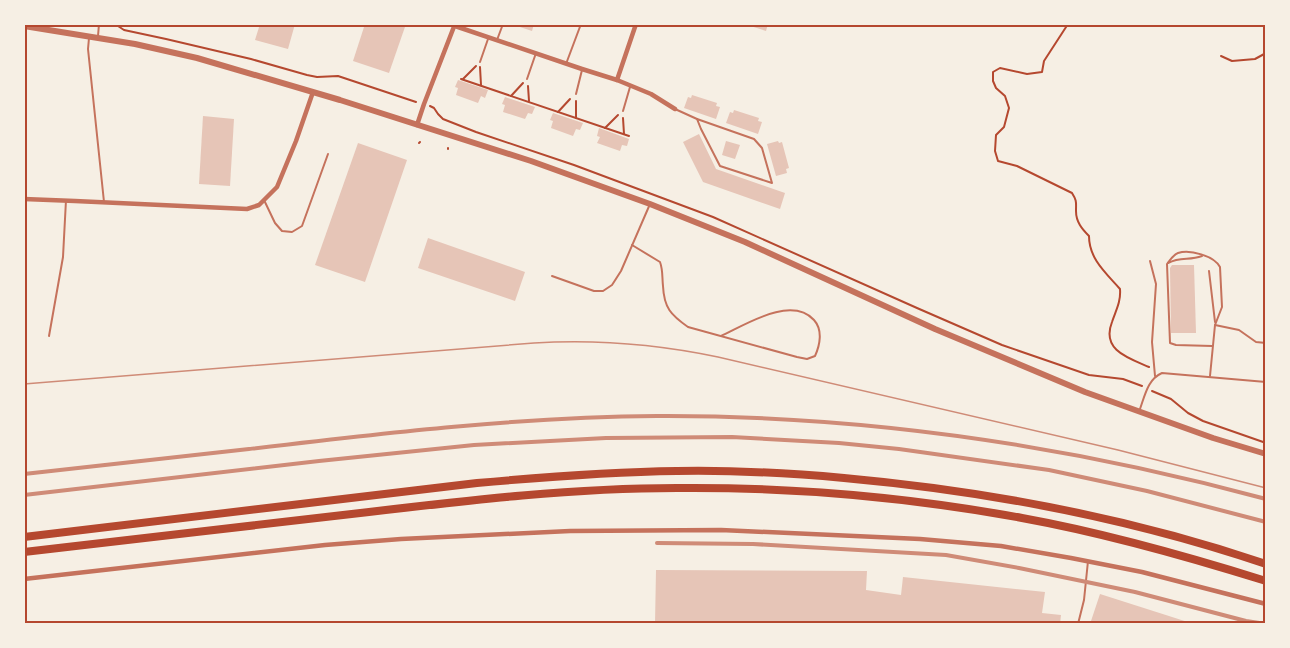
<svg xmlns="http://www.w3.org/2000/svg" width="1290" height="648" viewBox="0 0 1290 648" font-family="Ubuntu,sans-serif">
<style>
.building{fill:#e6c5b7}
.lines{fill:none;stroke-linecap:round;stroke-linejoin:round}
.path{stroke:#b5482f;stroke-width:2}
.service{stroke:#c5725c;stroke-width:2}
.minor{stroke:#c5725c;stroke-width:4.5}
.tertiary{stroke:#c5725c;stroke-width:6}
.trunk{stroke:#b5482f;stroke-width:8}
.tram{stroke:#cf8b77;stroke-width:1.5}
.rail{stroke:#cf8b77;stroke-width:4}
.neatline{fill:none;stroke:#b5482f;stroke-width:2}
</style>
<rect width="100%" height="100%" fill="#f6efe4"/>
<g class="building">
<polygon points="260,24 295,24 288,49 255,40"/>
<polygon points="365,24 406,24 389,73 353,61"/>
<polygon points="518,24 534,24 532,31 517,26"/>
<polygon points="744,24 768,24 766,31"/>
<polygon points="458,80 488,90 485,98 481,96 478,103 456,95 458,88 455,87"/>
<polygon points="692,95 717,103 716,106 720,107 716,119 684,108 688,97 691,98"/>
<polygon points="505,97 535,107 532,114 528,113 525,119 503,112 505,105 502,104"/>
<polygon points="734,110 759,118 758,121 762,122 758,134 726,123 730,112 733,113"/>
<polygon points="553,113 583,123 580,130 576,129 573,136 551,128 553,121 550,120"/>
<polygon points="203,116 234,119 230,186 199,184"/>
<polygon points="599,128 629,139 627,146 622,145 620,151 597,143 600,137 597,136"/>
<polygon points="699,134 716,169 785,193 780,209 703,182 683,142"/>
<polygon points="726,141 740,145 735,159 722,155"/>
<polygon points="778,141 779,143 782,142 789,168 786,169 787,173 776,176 767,144"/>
<polygon points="358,143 407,160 365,282 315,265"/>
<polygon points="428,238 525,272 515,301 418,268"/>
<polygon points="1172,265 1194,265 1196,333 1171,333 1170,268"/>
<polygon points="656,570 867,571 866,590 901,595 903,577 1045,592 1042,613 1061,615 1060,624 655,624"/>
<polygon points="1100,594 1194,624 1090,624"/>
</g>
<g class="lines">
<g class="path">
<polyline points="115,24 124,30 166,39 251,59 307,75 317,77 338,76 416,102"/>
<path d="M1068,24L1044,61L1042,72L1027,74L1000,68L993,72V81L996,88L1005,96L1009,108L1004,127L996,135L995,151L998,161L1017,166L1072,193C1077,201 1076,202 1076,211C1076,222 1082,229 1089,236C1089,259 1106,273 1120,289C1121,302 1116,310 1112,322C1101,350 1128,358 1149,367"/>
<polyline points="1221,56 1232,61 1255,59 1266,53"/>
<polyline points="480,67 481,85"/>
<polyline points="461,79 629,136"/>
<polyline points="463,79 476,66"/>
<polyline points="528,86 529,101"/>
<polyline points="511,96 523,83"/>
<polyline points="576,101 576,118"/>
<polyline points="430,106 434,108 438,114 443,119 476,132 574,165 713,217 917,308 1002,345 1089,375 1123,379 1142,386"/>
<polyline points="558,112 570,99"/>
<polyline points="623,118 624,134"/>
<polyline points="605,128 618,115"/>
<polyline points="419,143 420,142"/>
<polyline points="448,148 448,149"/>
<polyline points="1152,391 1171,399 1188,413 1203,421 1266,443"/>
</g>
<g class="service">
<polyline points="98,36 99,24"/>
<polyline points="89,38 88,49 104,202"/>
<polyline points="497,40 503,24"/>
<polyline points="480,62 488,39"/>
<polyline points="566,64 581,24"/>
<polyline points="527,79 536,53"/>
<polyline points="576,94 582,70"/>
<polyline points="675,109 697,119"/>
<polyline points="623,111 630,87"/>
<polygon points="697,119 754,139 762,148 772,183 720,166 701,129"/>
<polyline points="264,200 275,223 282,231 292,232 302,226 328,154"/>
<path d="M632,245L660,262C663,270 662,277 663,286C664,308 671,315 688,327L797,357L807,359L815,356C820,345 823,330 814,320C791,295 745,325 721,336"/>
<polyline points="1150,261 1156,284 1152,342 1155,376"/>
<path d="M1168,263C1181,256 1189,261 1202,256"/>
<polyline points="1209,271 1215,322"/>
<polyline points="552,276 594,291 603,291 612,285 621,271 650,204"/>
<polyline points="49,336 63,257 66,200"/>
<path d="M1212,346L1176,345L1170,343L1167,264C1171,259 1173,255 1178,253C1190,249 1214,256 1220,267L1222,307L1215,325"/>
<polyline points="1210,376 1215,325 1239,330 1256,342 1266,343"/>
<path d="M1140,409C1145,395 1148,379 1162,373L1266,382"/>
<polyline points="1078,624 1084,600 1088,561"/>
</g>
<g class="minor">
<polyline points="455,26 582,69 617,80 651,94 675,109"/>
<polyline points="617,80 636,24"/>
<polyline points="417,125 424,104 455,24"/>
<polyline points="24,199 75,201 247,209 259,205 277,187 296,141 313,92"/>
<polyline points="24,579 325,545 401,539 570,531 721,530 920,539 1001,546 1071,558 1142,572 1266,604"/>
</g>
<polyline class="tertiary" points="24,26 135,44 197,58 340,100 531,161 650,204 745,242 935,329 1085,392 1213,438 1266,454"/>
<g class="trunk">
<path d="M24,537L477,483C544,477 610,472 677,471C733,470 789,473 844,478C987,491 1130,518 1266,564"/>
<path d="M24,552C139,539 254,525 369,512C471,500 573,488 677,488C792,487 908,497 1022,518C1105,533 1186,556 1266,581"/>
</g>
<path class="tram" d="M24,384L534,343C598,339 656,344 718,357L1118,450L1266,488"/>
<g class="rail">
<path d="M24,474C99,466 174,457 249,449C385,433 520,417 657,416C863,415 1067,445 1266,499"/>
<polyline points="24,495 319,461 474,445 606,438 732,437 839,443 899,449 1049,470 1147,491 1266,522"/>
<polyline points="657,543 753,544 946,555 1019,568 1135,592 1246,621 1266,624"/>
</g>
</g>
<rect width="1290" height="648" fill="none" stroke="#f6efe4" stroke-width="51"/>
<rect x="26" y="26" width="1238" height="596" class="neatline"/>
</svg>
